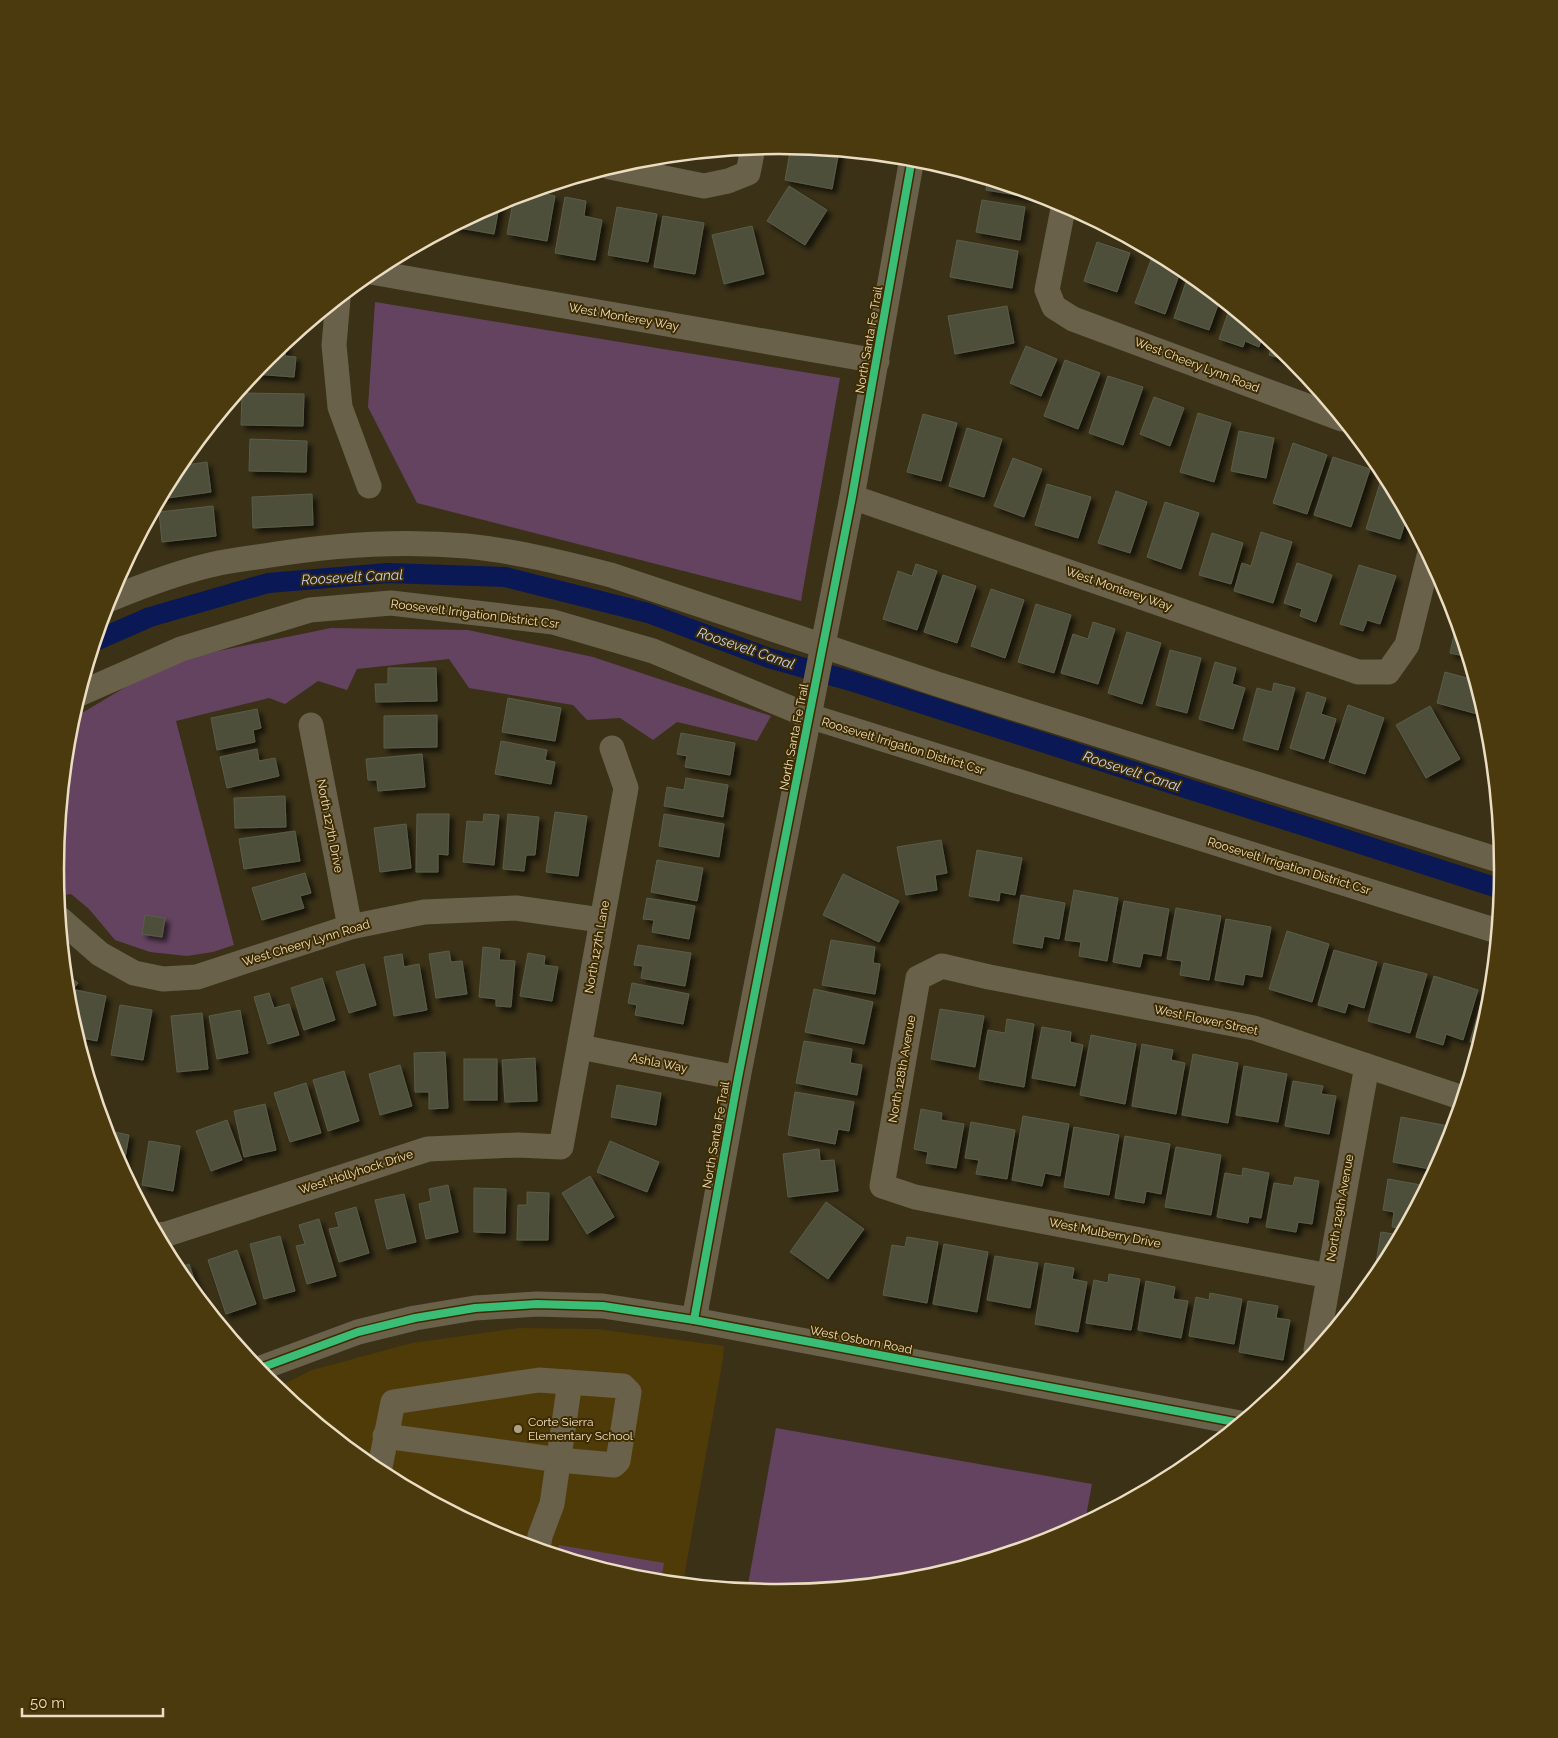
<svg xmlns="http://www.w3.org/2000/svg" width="1558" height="1738" viewBox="0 0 1558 1738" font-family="Raleway,sans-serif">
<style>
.built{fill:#4e3b07}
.green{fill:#644361}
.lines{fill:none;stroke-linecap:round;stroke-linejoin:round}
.canal{stroke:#0a1855;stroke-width:20}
.building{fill:#4d4f3b;stroke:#5a5d48;filter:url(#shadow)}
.minor{stroke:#6a614a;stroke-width:25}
.cycleway-casing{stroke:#3e2c00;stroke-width:11}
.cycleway{stroke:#3abd76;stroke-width:8}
.poi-dot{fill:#ada186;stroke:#3e2c00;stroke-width:2}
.labels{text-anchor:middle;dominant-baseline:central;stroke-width:4;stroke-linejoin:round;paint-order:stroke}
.street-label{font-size:12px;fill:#ebddc1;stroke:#3e2c00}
.poi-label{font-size:12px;fill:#ebddc1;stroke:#3e2c00;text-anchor:start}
.water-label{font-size:14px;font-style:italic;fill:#c1d5ff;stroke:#3e2c00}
.rim{fill:none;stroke:#ebddc1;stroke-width:2.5}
</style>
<defs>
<filter id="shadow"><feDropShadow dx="4.5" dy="4.5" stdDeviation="2.5" flood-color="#0009"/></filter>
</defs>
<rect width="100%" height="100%" fill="#3a3117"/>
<polygon class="built" points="519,1328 597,1329 724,1346 723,1359 683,1583 637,1579 502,1538 377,1471 275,1388 312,1370 412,1343"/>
<g class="green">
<polygon points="375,302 840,378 801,601 417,503 368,407"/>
<polygon points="331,628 468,630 593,657 771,716 757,741 677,722 653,740 620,718 587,720 573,705 469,688 449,659 357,669 347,690 318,681 285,704 269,698 176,721 234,945 213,952 187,956 150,952 115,940 89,909 71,894 58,896 55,869 69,727 72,719 169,661"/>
<polygon points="776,1428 1092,1484 1085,1522 1056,1538 920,1579 779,1593 747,1590"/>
<polygon points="559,1545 664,1563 661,1581 637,1579 557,1555"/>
</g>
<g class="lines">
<polyline class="canal" points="95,641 150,617 268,583 388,573 505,577 648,613 769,658 851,681 1501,889"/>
</g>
<g class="building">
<polygon points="791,146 839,151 832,189 785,180"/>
<polygon points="988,179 1028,192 1027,197 986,190"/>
<polygon points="789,186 827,210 805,245 767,221"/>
<polygon points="531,191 555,196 547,241 507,234 514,197"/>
<polygon points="565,197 586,201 584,216 602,220 595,260 555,253"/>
<polygon points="982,200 1025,207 1020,240 976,232"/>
<polygon points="500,201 494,234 453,227 453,226"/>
<polygon points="617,207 657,214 648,262 608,255"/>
<polygon points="663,216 704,223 695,274 654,267"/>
<polygon points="752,226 764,274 724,284 712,235"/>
<polygon points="957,240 1018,251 1012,288 950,277"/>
<polygon points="1097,242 1130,253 1117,292 1084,281"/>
<polygon points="1154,252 1182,267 1165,314 1135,303"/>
<polygon points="1189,273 1220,299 1209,330 1174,318"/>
<polygon points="1007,306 1014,343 955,354 948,316"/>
<polygon points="1230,307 1263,334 1259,347 1245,341 1243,347 1219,339"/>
<polygon points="1273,342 1291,357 1295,362 1269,355"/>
<polygon points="282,345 286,345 285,356 296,357 294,377 254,374 267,357"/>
<polygon points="1026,346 1057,359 1041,396 1010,383"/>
<polygon points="1065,360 1100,373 1078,429 1044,416"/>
<polygon points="1108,376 1143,387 1123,445 1089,433"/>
<polygon points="242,393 304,394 303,426 241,425"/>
<polygon points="1154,397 1184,408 1170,446 1140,434"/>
<polygon points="1198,413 1231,423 1214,482 1180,472"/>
<polygon points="923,414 957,423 941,481 907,472"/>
<polygon points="967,428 1002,439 984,497 949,486"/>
<polygon points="1239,431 1274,438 1266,478 1231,471"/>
<polygon points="250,439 307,441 306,472 249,471"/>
<polygon points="1293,443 1327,455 1307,514 1273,503"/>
<polygon points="1333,457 1370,469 1351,527 1314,515"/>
<polygon points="1013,458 1042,469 1024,517 994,506"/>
<polygon points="207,462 211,492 160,499 178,466"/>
<polygon points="1383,473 1385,473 1407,516 1400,539 1366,529"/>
<polygon points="1047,484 1091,497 1078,538 1035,525"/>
<polygon points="1116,491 1147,502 1130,553 1098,543"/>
<polygon points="312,494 313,525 253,528 252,497"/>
<polygon points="1165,502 1199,513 1181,569 1147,557"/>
<polygon points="213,506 216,536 162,542 159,512"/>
<polygon points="1261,532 1292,542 1273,603 1234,591 1242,563 1251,566"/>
<polygon points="1212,533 1243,543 1231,584 1199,575"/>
<polygon points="1297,563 1332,575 1316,622 1300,616 1302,609 1284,603"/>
<polygon points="916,564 937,571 917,630 883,619 898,571 912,576"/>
<polygon points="1359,565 1396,576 1380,624 1367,620 1363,631 1340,624"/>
<polygon points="943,575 976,586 957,643 924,632"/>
<polygon points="991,589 1024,600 1005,658 971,646"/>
<polygon points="1036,604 1071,615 1054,673 1018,662"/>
<polygon points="1093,622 1115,629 1098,684 1061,673 1073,634 1088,639"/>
<polygon points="1457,622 1468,657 1450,653"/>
<polygon points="1127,632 1161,643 1142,704 1108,693"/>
<polygon points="1170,650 1201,658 1187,713 1156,705"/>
<polygon points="1215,662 1236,668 1232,684 1245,688 1233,729 1199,719"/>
<polygon points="388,668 436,668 437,701 376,702 375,684 388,684"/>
<polygon points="1445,672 1474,680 1483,707 1481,715 1437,703"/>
<polygon points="1274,683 1295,688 1278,750 1243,740 1257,688 1272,692"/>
<polygon points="1307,692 1326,698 1321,714 1336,719 1324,759 1290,748"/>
<polygon points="508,698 561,708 555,741 502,732"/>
<polygon points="1348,705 1384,718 1365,774 1329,762"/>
<polygon points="1430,706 1460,759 1426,778 1396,725"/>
<polygon points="257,709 261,728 253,730 255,742 217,750 211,718"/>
<polygon points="437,715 437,747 384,748 384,716"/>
<polygon points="681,733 735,743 730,775 685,767 687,756 677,754"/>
<polygon points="501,741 547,750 545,760 555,762 551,784 495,774"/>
<polygon points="257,749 259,761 275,758 279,776 227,788 220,757"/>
<polygon points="422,754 425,787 378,791 377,780 368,780 366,759"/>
<polygon points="686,778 728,785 723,817 664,806 667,787 684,790"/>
<polygon points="285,796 286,827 235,828 234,798"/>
<polygon points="555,812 587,816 578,876 546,872"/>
<polygon points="417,814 449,814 448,855 438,854 438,872 416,872"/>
<polygon points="484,814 499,815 494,865 463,862 467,821 483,822"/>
<polygon points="508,814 539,817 535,855 526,855 524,871 503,869"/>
<polygon points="664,814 724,824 719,857 659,846"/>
<polygon points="406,824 411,868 380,872 374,828"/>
<polygon points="295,831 300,861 244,869 239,839"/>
<polygon points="941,840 947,873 935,875 937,890 906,895 897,847"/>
<polygon points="977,850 1022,858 1015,895 1000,892 999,901 969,896"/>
<polygon points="657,860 703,868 697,901 651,892"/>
<polygon points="305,873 311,893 300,896 304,908 262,920 252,888"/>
<polygon points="843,874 899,901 879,942 823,915"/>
<polygon points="1074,890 1118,898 1107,961 1079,956 1081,942 1065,940"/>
<polygon points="1021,895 1065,903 1059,939 1044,936 1042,948 1013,943"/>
<polygon points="647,898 695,906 689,939 652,932 654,920 643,919"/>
<polygon points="1124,901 1169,909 1161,956 1143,953 1140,967 1113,962"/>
<polygon points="1176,908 1221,916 1209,980 1180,975 1182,961 1167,959"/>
<polygon points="145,915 165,918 162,937 142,934"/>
<polygon points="1226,919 1271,927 1262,977 1245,974 1243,985 1215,980"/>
<polygon points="1287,931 1329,944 1312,1002 1269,989"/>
<polygon points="831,940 875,947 873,963 880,964 875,994 822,985"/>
<polygon points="638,945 691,953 685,986 641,978 643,966 634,965"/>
<polygon points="483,947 500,949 499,960 515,961 511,1007 496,1006 496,999 479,997"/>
<polygon points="1334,950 1377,962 1364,1008 1348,1003 1345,1013 1318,1005"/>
<polygon points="449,951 451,962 462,961 467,994 436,998 429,954"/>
<polygon points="528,953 545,956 544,965 558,967 552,1001 520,996"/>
<polygon points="402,954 404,967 419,964 427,1010 394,1016 384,957"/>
<polygon points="1384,963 1427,974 1410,1033 1368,1021"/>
<polygon points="364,964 376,1005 349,1013 336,972"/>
<polygon points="65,973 78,983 67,996"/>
<polygon points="1434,976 1478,990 1463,1040 1446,1034 1443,1045 1416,1037"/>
<polygon points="322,978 335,1020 304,1030 291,988"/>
<polygon points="632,983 689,994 683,1024 635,1015 637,1005 628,1003"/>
<polygon points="814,989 873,1002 864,1044 805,1032"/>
<polygon points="76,990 106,996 97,1041 77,1037 71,1016"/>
<polygon points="269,993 274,1008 289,1004 299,1035 268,1044 254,997"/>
<polygon points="1484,993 1491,995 1489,1011 1479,1044 1470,1042"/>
<polygon points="120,1005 152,1010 143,1060 111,1055"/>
<polygon points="940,1009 984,1016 975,1067 931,1059"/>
<polygon points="240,1010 248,1053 217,1059 209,1016"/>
<polygon points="202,1013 208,1069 177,1072 171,1016"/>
<polygon points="1007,1019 1034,1024 1024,1087 979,1079 988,1030 1005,1033"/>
<polygon points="1042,1027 1071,1032 1070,1042 1083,1045 1075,1086 1032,1078"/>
<polygon points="1091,1035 1136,1044 1125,1104 1080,1095"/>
<polygon points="804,1041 852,1049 850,1063 862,1065 857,1095 796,1083"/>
<polygon points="1142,1044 1173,1050 1171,1060 1185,1063 1176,1114 1132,1106"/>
<polygon points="445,1052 448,1108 429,1109 429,1092 415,1092 414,1053"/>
<polygon points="1193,1054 1238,1063 1228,1123 1182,1115"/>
<polygon points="535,1058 537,1101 505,1102 502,1060"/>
<rect x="464" y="1059" width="33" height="41"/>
<polygon points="400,1065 412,1106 380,1115 369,1074"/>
<polygon points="1244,1066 1287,1074 1278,1122 1236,1115"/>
<polygon points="344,1071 359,1121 328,1131 313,1080"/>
<polygon points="1293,1081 1323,1086 1321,1094 1336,1096 1329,1134 1285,1126"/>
<polygon points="306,1083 321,1133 290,1142 274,1093"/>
<polygon points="617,1085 661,1093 656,1125 611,1117"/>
<polygon points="795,1092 854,1102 849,1131 838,1129 835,1144 788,1135"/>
<polygon points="265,1104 276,1150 244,1157 234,1111"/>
<polygon points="921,1109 942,1113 941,1120 964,1124 956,1168 926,1163 928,1152 914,1149"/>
<polygon points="1023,1116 1069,1124 1060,1176 1045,1173 1042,1186 1012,1180"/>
<polygon points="1401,1117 1454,1127 1448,1146 1435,1170 1393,1162"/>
<polygon points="227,1120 242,1160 211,1171 196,1131"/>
<polygon points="971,1122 1015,1130 1007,1179 976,1174 979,1160 965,1158"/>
<polygon points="1074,1127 1119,1135 1109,1195 1064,1187"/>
<polygon points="105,1130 129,1135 123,1170 110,1146"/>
<polygon points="1125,1136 1170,1144 1161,1194 1146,1191 1144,1203 1115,1198"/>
<polygon points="149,1141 180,1146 173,1191 142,1185"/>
<polygon points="610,1141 659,1162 647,1192 597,1172"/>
<polygon points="1176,1147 1221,1155 1211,1215 1165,1207"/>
<polygon points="819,1149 820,1161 834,1160 838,1191 788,1197 783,1154"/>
<polygon points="1243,1168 1269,1173 1261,1218 1249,1216 1248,1223 1217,1217 1225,1173 1242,1176"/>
<polygon points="590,1176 614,1217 587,1234 562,1193"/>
<polygon points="1295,1177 1319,1181 1312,1224 1298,1222 1296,1232 1266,1227 1274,1183 1293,1186"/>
<polygon points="1388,1179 1427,1186 1404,1229 1392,1227 1394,1212 1383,1210"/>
<polygon points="448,1185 458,1232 426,1239 419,1204 431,1201 429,1189"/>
<polygon points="474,1188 506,1189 505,1233 474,1232"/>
<polygon points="527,1192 549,1193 548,1240 517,1240 518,1205 527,1205"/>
<polygon points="404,1194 416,1242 387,1249 375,1200"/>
<polygon points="826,1202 864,1229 828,1279 790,1252"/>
<polygon points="356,1207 369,1253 339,1262 329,1229 339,1227 335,1213"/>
<polygon points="319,1219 336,1276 307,1284 296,1246 305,1244 299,1225"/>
<polygon points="1381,1232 1400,1235 1378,1275 1374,1275"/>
<polygon points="280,1236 295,1291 264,1299 250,1244"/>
<polygon points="907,1237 938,1242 927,1303 883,1295 892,1245 905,1247"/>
<polygon points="944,1244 988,1252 977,1312 933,1304"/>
<polygon points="237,1250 256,1304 226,1314 208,1260"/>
<polygon points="995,1256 1038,1263 1030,1308 987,1300"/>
<polygon points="1045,1263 1074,1268 1072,1279 1087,1282 1078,1332 1035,1324"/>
<polygon points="189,1264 202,1301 176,1269"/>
<polygon points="1109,1274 1140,1279 1131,1330 1086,1323 1094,1280 1108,1283"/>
<polygon points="1146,1281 1175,1287 1173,1299 1188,1301 1181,1338 1138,1330"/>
<polygon points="1210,1293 1242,1299 1234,1344 1189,1336 1196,1297 1209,1300"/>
<polygon points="1248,1301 1278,1306 1276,1318 1290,1320 1283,1360 1239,1352"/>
</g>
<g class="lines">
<g class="minor">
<polyline points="610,167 704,186 728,181 748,173 753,148"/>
<polyline points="1064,204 1047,290 1054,307 1073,319 1342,419"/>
<polyline points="371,272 877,361"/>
<polyline points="338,299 334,345 340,407 369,486"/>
<polyline points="852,497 1358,672 1388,672 1407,645 1429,556"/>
<path d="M108,600C144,585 181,571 219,563C233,560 249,558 264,556C330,545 399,540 467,546C516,551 564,563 611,575L937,684L1502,861"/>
<polyline points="79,694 181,649 310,610 391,603 553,622 653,651 809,716 1497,931"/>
<polyline points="311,725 350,927"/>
<polyline points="60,919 100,954 134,973 163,979 197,977 350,927 424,912 516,908 601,920"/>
<polyline points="580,1047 738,1078"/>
<polyline points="157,1235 167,1234 428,1149 518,1145 561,1147 626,788 612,748"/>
<polyline points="1329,1276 915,1197 882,1186 918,978 942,966 989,977 1254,1028 1463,1098"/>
<polyline points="694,1320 738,1078 852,497 912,158"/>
<polyline points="1316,1350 1367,1066"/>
<polyline points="258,1369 358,1332 415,1318 475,1308 537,1304 603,1306 694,1320 1240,1423"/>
<polyline points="379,1472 393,1402 539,1380 623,1386 629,1392 618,1461 614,1465 559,1460 385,1436"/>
<polyline points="538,1549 540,1536 552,1504 570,1382"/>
</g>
<defs>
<g id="cycleway">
<polyline points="694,1320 738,1078 852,497 912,158"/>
<polyline points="258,1369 358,1332 415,1318 475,1308 537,1304 603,1306 694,1320 1240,1423"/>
</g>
</defs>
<use href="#cycleway" class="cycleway-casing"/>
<use href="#cycleway" class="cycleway"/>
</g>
<circle class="poi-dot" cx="518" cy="1429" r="5"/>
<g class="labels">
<g class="street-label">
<text transform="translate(624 317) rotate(10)">West Monterey Way</text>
<text transform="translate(869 340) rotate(-80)">North Santa Fe Trail</text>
<text transform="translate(1197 365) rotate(21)">West Cheery Lynn Road</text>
<text transform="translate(1119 589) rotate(19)">West Monterey Way</text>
<text transform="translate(475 614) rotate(7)">Roosevelt Irrigation District Csr</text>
<text transform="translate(794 737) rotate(-79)">North Santa Fe Trail</text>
<text transform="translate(903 746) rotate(17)">Roosevelt Irrigation District Csr</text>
<text transform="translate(330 826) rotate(79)">North 127th Drive</text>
<text transform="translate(1289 866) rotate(17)">Roosevelt Irrigation District Csr</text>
<text transform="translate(306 943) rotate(-17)">West Cheery Lynn Road</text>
<text transform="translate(597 947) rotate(-80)">North 127th Lane</text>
<text transform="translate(1206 1020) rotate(12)">West Flower Street</text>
<text transform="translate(659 1063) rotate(11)">Ashla Way</text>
<text transform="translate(902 1069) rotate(-80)">North 128th Avenue</text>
<text transform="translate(716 1135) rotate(-80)">North Santa Fe Trail</text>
<text transform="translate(356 1172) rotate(-18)">West Hollyhock Drive</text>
<text transform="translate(1340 1208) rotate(-80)">North 129th Avenue</text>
<text transform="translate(1105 1233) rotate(11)">West Mulberry Drive</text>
<text transform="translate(861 1340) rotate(11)">West Osborn Road</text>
</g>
<g class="poi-label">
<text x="528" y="1422">Corte Sierra<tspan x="528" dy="14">Elementary School</tspan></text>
</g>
<g class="water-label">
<text transform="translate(352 577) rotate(-3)">Roosevelt Canal</text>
<text transform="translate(746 648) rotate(19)">Roosevelt Canal</text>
<text transform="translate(1132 771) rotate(18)">Roosevelt Canal</text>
</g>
</g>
<path d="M0 0H1558V1738H0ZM64 869a715 715 0 1 1 1430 0a715 715 0 1 1-1430 0Z" fill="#4c3a0f" fill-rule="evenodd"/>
<path class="rim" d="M64 869a715 715 0 1 1 1430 0a715 715 0 1 1-1430 0Z"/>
<path d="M22 1708v8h141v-8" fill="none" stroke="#ebddc1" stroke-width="2.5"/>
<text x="30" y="1708" font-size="15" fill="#ebddc1" stroke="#3e2c00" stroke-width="4" paint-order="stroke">50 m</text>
</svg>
